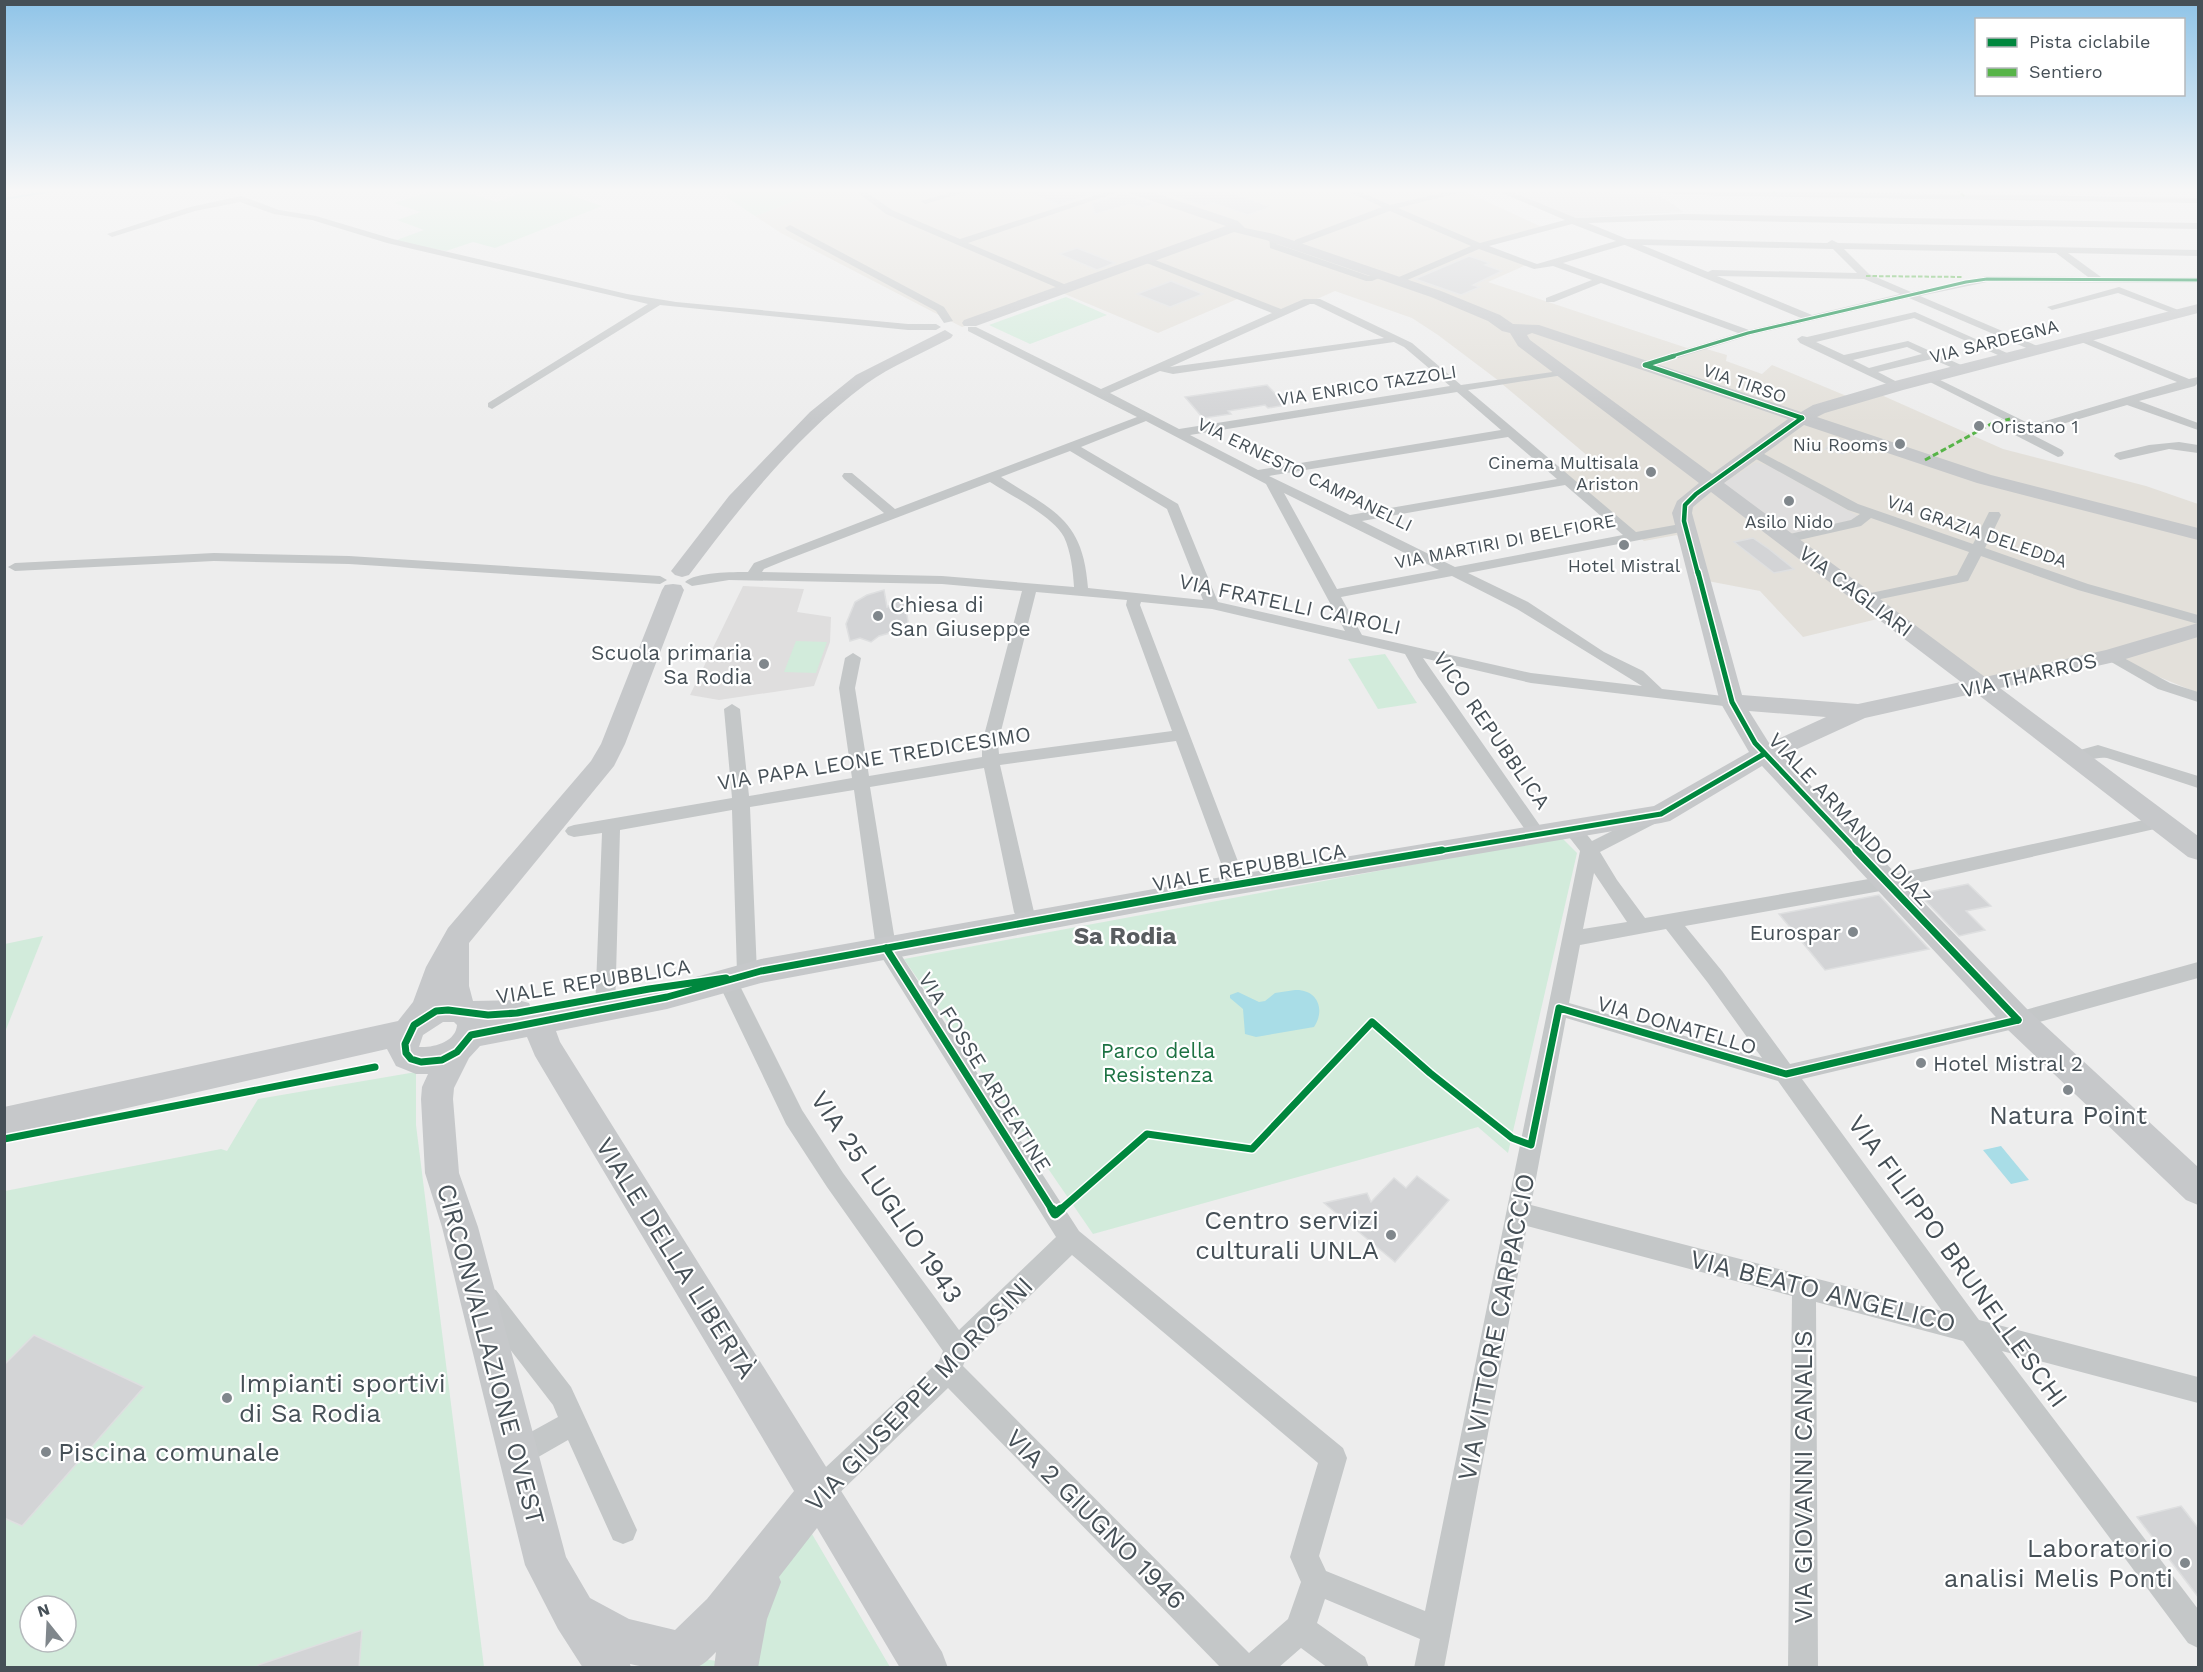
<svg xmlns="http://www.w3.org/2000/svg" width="2203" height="1672" viewBox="0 0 2203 1672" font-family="'Work Sans',sans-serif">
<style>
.commercial{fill:#e3e0da}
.education{fill:#dfdede}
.green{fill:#d2ebdb;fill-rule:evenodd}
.water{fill:#a9dde7}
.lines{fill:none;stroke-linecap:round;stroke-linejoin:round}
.stream{stroke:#a9dde7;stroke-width:2}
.building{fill:#d3d4d6;stroke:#dedfe0;stroke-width:1.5}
.street{fill:#c4c7c8;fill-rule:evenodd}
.secondary{fill:#c6c8ca;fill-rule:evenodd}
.quiet-far1{stroke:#57b448;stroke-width:2;stroke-dasharray:4.5 2;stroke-linecap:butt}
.quiet{stroke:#57b448;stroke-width:3;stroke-dasharray:6 3;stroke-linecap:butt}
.cycleway-far4-casing{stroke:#fff;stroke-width:5}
.cycleway-far3-casing{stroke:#fff;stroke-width:7}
.cycleway-far2-casing{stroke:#fff;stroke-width:8}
.cycleway-far1-casing{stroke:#fff;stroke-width:10}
.cycleway-casing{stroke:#fff;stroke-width:13}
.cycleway-far4{stroke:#00873e;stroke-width:3}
.cycleway-far3{stroke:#00873e;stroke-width:4.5}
.cycleway-far2{stroke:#00873e;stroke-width:5}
.cycleway-far1{stroke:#00873e;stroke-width:7}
.cycleway{stroke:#00873e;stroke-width:9}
.poi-dot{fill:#80878c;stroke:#fff;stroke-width:2}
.labels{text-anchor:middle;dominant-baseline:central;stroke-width:4.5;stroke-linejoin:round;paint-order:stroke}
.far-street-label{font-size:18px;fill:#465057;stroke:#fff}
.far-poi-label{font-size:18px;fill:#465057;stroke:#fff;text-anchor:end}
.street-label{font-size:21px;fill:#465057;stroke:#fff}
.poi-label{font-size:21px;fill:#465057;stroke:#fff;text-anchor:start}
.park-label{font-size:21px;fill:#1d7243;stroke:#fff}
.quarter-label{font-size:24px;font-weight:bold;fill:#595d60;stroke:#fff}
.near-poi-label{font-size:26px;fill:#465057;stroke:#fff;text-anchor:end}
.near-street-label{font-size:26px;fill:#465057;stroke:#fff}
</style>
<rect width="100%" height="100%" fill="#ededed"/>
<polygon class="commercial" points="827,189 1460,189 1546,229 1480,245 1526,265 1488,282 1687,348 1696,346 1727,355 1726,361 1762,374 1772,365 1849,397 1879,394 2003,449 2146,486 2198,504 2198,693 2106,655 1988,682 1894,615 1803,637 1760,591 1692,578 1677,535 1644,541 1558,467 1595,462 1495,378 1438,335 1412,318 1335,291 1283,314 1242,297 1158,333 1060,292 962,327 781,233 755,216"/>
<g class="education">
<polygon points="1505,189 1598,189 1613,194 1659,195 1684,212 1572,218"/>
<polygon points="1756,462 1769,466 1858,516 1852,520 1793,534 1723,487 1724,483"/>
<polygon points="743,586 804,589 797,612 831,617 830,642 814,686 719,700 690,695"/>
</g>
<g class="green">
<polygon points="439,189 457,189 496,202 535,189 554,189 602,206 495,248 473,242 446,251 394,241 424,230 397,220 421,212 394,203"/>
<polygon points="745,189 827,189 755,216 725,196"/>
<polygon points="1066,297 1107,315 1030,344 989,325"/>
<polygon points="796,641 827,642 816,673 784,672"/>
<polygon points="1385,654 1417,703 1378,709 1348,659"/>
<polygon points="1561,837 1577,853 1508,1153 1478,1127 1093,1234 904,959"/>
<polygon points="43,936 5,1032 5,944"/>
<path d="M416,1072V1125L484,1667L5,1668V1191L221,1149L227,1151L258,1099ZM30,1606H66V1642H30Z"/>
<polygon points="812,1534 890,1667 683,1668 703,1659 717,1661 748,1587"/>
</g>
<g class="water">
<path d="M1295,990C1317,989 1326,1009 1314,1027L1256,1037L1245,1034L1243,1009L1230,998V995L1238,992L1259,1002L1265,1001L1275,993Z"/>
<polygon points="2001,1146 2029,1180 2011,1184 1983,1150"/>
</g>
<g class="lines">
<polyline class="stream" points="4,199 66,189"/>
</g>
<g class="building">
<polygon points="1020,189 1098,189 1099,192 1059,205"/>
<polygon points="1150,189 1221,189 1271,207 1248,215 1213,203 1204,206"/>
<polygon points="1124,193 1154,204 1143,208 1131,204 1095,214 1092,203"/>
<polygon points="1077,248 1115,263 1097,270 1059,254"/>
<polygon points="1469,256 1490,263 1485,265 1502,271 1473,285 1480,287 1461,295 1415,279"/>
<polygon points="1171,281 1203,294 1170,307 1137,294"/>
<polygon points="1267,385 1286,405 1268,408 1265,405 1228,411 1231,414 1203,418 1185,397"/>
<polygon points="1834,438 1855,444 1843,454 1825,449"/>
<polygon points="1753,538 1769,549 1794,569 1774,573 1734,542"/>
<polygon points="884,590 887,607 898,601 905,604 908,621 907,625 897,631 879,636 871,642 860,638 850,641 846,624 855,602 867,595"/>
<polygon points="1968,884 1991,906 1966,911 1985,930 1959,936 1919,894"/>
<polygon points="1879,895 1929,949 1825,970 1779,914"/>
<polygon points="1417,1176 1449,1200 1395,1262 1324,1203 1367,1193 1371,1202 1394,1178 1406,1188"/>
<polygon points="34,1335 144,1387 22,1526 4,1518 4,1365"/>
<polygon points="2181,1506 2199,1529 2199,1598 2137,1517"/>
<polygon points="362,1630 359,1668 258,1668 258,1665"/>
</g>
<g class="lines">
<g class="street">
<polygon points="853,189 862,189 892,210 960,239 1115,189 1127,189 968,243 1071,287 1072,289 1067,292 886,214"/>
<polygon points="962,189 976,189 925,204 921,201"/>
<path d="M1343,189H1354L1390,205L1459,189H1474L1398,208L1480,243L1565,220L1493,189H1504L1576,218L1683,214L2198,223V229L1683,220L1588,223L1627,239L1827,243L1832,240L1838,243L2198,250V256L2068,253L2101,277H2198V283L1987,282L1920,296L2042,348L2043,350L2038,353L1909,298L1751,335L1645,368L1639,365L1641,363L1738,333L1601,283L1554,302H1546V298L1592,280L1553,266L1534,269L1479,249L1405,281H1399V277L1471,246L1390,211L1301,244H1295V240L1382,207ZM1572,224L1616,241L1537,264L1489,246ZM1624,245H1625L1801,318L1749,330L1563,263ZM1642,245L1833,249L1857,273L1712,270L1708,272ZM1844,249L2056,253L2088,277L1987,276L1911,292L1869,274ZM1717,276L1864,279L1900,294L1812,315Z"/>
<polygon points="1634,189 2198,198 2198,203 1725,196 1638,192"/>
<polygon points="241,196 279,210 316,216 393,239 627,294 676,302 908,324 936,324 941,327 936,330 908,330 660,305 492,409 488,407 488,403 648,304 387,243 312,220 274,214 240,202 195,211 112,237 107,234 190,207"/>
<polygon points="790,225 944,307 953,321 944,323 936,311 787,230 785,228"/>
<polygon points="1269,236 1275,236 1277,244 1369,276 1381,272 1386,275 1372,281 1366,281 1270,248"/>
<path d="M1144,258H1150L1281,309L1304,299H1320L1412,343L1461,385L1567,370L1569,372L1563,375L1468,390L1636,532L1686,523L1693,527L1686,531L1468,573L1528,602L1604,652L1643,671L1662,689L1732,697L1740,702L1732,707L1531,683L1423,658L1543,830L1546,834L1543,838L1537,840L1531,838L1418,677L1405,654L1212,609L1141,602L1140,605L1247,885L1245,890L1238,892L1231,890L1229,885L1176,741L1000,765L1034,912L1039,923L1036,928L1029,930L1022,928L1014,912L984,768L870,787L896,947L1079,1231L1343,1448L1347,1458L1319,1556L1326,1571L1425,1611L1580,851L1562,828L1565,824C1578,820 1584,831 1592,841L1650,812L1656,810L1662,812L1665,816L1662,820L1600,852L1617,880L1645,918L1886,876L2162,816L2168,818L2171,822L2168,826L1886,890L1685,926L1722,971L1790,1064L2018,1012L2198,962V978L2018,1028L1802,1079L1979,1320L2198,1377V1403L2002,1351L2198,1609V1648L2188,1643L1963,1341L1816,1302L1818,1668H1788L1792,1296L1527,1226L1444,1668H1414L1420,1639L1325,1599L1317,1623L1365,1657L1369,1668H1328L1301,1648L1278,1668H1221L948,1388L830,1502L820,1506L810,1502L806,1492L810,1482L939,1361L943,1351L827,1187L786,1124L716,978L719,972L726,970L733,972L802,1110L843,1173L959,1330L1056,1237L876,948L854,790L750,807L757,973L754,979L747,981L740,979L737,973L732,810L620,830L615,1011L612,1017L605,1019L598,1017L595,1011L602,833L574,837L568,835L565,831L568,827L574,825L732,798L724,709L732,704L740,709L749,796L852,778L839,688L845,658L853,653L861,658L855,688L869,776L982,757V743L1022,591L942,584L729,580L692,586L685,582C695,572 734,572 748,572L754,563L884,513L844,479L842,476L844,473H852L895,509L1137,417L968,331V327H976L1101,389L1272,313L1144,262ZM1310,304H1314L1384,338L1170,367ZM1394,342L1404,347L1450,386L1179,429L1110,393L1160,371L1173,374ZM1457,392L1501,430L1258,470L1190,435ZM1146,421L1266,484L1345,631L1218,602L1178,504L1081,447ZM1508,437L1557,479L1350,515L1269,476ZM1070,451L1167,509L1203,600L1088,588C1083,519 1054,511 1001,477ZM990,482C1010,495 1053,516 1064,537C1071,552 1073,571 1074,587L942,576L762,572L764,569L786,560ZM1565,485L1623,535L1455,567L1362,521ZM1284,493L1439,570L1337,589ZM1452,576L1517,609L1642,686L1531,673L1362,635L1341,597ZM1036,592L1127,600L1126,605L1172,731L999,754L998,743ZM1594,873L1627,922L1583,929ZM1666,929L1708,983L1762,1058L1569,1003L1580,945ZM1566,1018L1778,1081L1942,1311L1531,1205ZM1072,1255L1318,1463L1290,1557L1301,1582L1288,1619L1249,1653L963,1366L966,1358Z"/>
<polygon points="2119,287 2186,313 2177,315 2118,293 2052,310 2047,307"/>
<path d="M1915,312L2016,357L2015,359H2007L1914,318L1816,342L1844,355L1908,341L1970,369L1964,372L1960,371L1932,359L1878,372L1901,384L1903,386L1897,389L1800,343L1797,339L1802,336L1807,337ZM1907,347L1922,354L1869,368L1853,360Z"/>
<polygon points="2083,336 2189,379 2198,377 2198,383 2195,386 2139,401 2198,423 2198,430 2127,405 2035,432 2027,432 2062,450 2064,453 2062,456 2058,457 2011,433 2021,428 1922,378 1928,375 1932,376 2032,425 2177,382 2079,341 2079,337"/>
<polygon points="2179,442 2198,445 2198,453 2169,449 2120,460 2114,456 2116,453 2149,445"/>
<polygon points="1753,448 1858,504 1973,544 1989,512 1999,512 2001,515 1985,548 2088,584 2198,615 2198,624 2078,590 1981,556 1968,581 1866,602 1861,601 1859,598 1861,595 1957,575 1969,552 1871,518 1861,526 1786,543 1781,542 1779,539 1781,536 1851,520 1860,514 1848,510 1749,455 1747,452 1749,449"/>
<polygon points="214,553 349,556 660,576 667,580 660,584 349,564 214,561 15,571 8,567 15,563"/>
<polygon points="2111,651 2170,683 2198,692 2198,702 2158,689 2106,659 2103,656"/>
<path d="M2098,745L2198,776V788L2107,758C2094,756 2082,764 2069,761L2067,757L2069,753Z"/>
<polygon points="487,1287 496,1290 571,1387 637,1530 633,1540 623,1544 613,1540 568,1440 519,1468 509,1464 505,1454 509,1444 558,1417 553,1405 478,1308 475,1299 478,1290"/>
</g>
<g class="secondary">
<path d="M1125,189H1143L1238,221L1245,228L1274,234L1441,291L1500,315L1513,324L1539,325L1801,412L1813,405L1891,382L2198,304V313L1903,390L1825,413L1817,417L1991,475L2198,528V540L1977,483L1804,425L1724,483L1985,677L2106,650L2198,623V637L2119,661L2000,688L2198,836V860L2188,857L1976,693L1865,718L1782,756L2029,1011L2198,1167V1205L2186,1200L2007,1029L1762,766L1670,821L1661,823L1210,899L761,983L667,1009L556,1031L560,1042L942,1652L948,1668H900L817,1528L779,1577L781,1582L767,1619L758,1668H714L716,1652C710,1658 705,1664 697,1667C681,1671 647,1668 630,1664L631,1668H583L558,1629L525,1565L442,1227L425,1173L421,1099L422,1087L428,1074H416L396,1066L387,1049L4,1136V1107L398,1021L413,1002L426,967L448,928L591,761L601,744L662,590L665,585L673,584L681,585L684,590L625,744L614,766L469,943V986L473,1001L518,1000L529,1003L532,1010L667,985L761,959L1210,879L1654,806L1749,752L1720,702L1672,513L1677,501L1699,483L1518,346L1510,333L1502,331L1488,321L1431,297L1266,240L1234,232L976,326H964L962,323L964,320L1226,226L1126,192ZM1532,333L1788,419L1712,474L1530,340L1527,335ZM1711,492L1961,682L1858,704L1742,695L1692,513L1693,507ZM1749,711L1826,717L1769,743ZM443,1022H454L457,1025C456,1042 433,1048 419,1047L423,1035ZM527,1037L535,1056L794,1491L707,1599L675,1630L629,1619L590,1598L566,1557L478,1227L459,1173L453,1099L454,1088L469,1058L480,1046Z"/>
<path d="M945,330L953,335L951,338C923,353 891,366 866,384C796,436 741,506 689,575L682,577L675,575L671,571L729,496L810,412L856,375Z"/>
</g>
<g class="quiet-far1">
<polyline points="1772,189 1776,194"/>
<polyline points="1956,189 1965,197"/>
<polyline points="1866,276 1963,277"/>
</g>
<polyline class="quiet" points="1925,460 1991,424 2010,419"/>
<defs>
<polyline id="cycleway-far4" points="1669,357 1748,333 1966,282 1987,279 2198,280"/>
<g id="cycleway-far3">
<polyline points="1645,365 1674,356"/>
<polyline points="1645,365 1802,418"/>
<polyline points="1698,574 1684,521 1685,505 1696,494 1802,418"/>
</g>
<g id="cycleway-far2">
<polyline points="1698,572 1732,702 1755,743 1858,852"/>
<polyline points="1433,852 1661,814 1764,754"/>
</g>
<g id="cycleway-far1">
<polyline points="1856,850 2018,1020"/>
<polyline points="886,948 1053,1211"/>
<polyline points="726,978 649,989 517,1013 488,1015 448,1010 436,1011 414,1025 405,1044 406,1053 411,1059 421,1062 442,1060 457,1052 471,1035 667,997 761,971 1210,889 1442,850"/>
<polyline points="4,1139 375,1067"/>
<polyline points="1059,1211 1147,1134 1252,1149 1372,1022 1430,1073 1512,1138 1531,1145 1559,1008 1786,1074 2018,1020"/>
</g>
<polyline id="cycleway" points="1052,1209 1055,1214 1061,1209"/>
</defs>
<use href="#cycleway-far4" class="cycleway-far4-casing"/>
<use href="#cycleway-far3" class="cycleway-far3-casing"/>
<use href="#cycleway-far2" class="cycleway-far2-casing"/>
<use href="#cycleway-far1" class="cycleway-far1-casing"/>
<use href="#cycleway" class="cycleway-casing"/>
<use href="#cycleway-far4" class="cycleway-far4"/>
<use href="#cycleway-far3" class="cycleway-far3"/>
<use href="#cycleway-far2" class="cycleway-far2"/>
<use href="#cycleway-far1" class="cycleway-far1"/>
<use href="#cycleway" class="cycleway"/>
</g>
<linearGradient id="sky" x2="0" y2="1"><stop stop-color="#8fc4e8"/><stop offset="0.45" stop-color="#f7f7f7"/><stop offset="1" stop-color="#f7f7f7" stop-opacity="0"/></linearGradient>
<rect width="2203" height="423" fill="url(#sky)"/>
<g class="poi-dot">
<circle cx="1979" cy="426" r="6"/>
<circle cx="1900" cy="444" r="6"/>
<circle cx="1651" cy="472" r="6"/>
<circle cx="1789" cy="501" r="6"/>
<circle cx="1624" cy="545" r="6"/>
<circle cx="878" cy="616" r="6"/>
<circle cx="764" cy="664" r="6"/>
<circle cx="1853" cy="932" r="6"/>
<circle cx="1921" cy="1063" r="6"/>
<circle cx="2068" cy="1090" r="6"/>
<circle cx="1391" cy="1235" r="6"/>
<circle cx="227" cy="1398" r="6"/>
<circle cx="46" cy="1452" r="6"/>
<circle cx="2185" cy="1563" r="6"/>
</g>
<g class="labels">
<g class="far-street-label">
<text transform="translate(1994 341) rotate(-14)">VIA SARDEGNA</text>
<text transform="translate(1745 383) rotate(19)">VIA TIRSO</text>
<text transform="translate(1367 385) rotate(-9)">VIA ENRICO TAZZOLI</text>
<text transform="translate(1305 474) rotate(26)">VIA ERNESTO CAMPANELLI</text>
<text transform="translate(1977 531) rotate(19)">VIA GRAZIA DELEDDA</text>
<text transform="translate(1505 541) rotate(-11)">VIA MARTIRI DI BELFIORE</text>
</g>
<g class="far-poi-label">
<text x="1991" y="426" text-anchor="start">Oristano 1</text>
<text x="1888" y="444">Niu Rooms</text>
<text x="1639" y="462">Cinema Multisala<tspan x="1639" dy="21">Ariston</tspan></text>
<text x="1789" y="521" text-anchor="middle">Asilo Nido</text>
<text x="1624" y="565" text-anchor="middle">Hotel Mistral</text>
</g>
<g class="street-label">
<text transform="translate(1856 591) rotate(37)">VIA CAGLIARI</text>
<text transform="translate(1290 604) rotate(12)">VIA FRATELLI CAIROLI</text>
<text transform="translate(2029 675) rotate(-13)">VIA THARROS</text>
<text transform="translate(1492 730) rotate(55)">VICO REPUBBLICA</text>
<text transform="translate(874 758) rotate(-9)">VIA PAPA LEONE TREDICESIMO</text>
<text transform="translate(1850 819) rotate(47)">VIALE ARMANDO DIAZ</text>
<text transform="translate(1249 867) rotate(-10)">VIALE REPUBBLICA</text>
<text transform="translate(593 981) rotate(-9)">VIALE REPUBBLICA</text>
<text transform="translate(1677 1025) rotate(16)">VIA DONATELLO</text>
<text transform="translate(985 1072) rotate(58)">VIA FOSSE ARDEATINE</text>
</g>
<g class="poi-label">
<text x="890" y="604">Chiesa di<tspan x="890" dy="24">San Giuseppe</tspan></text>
<text x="752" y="652" text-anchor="end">Scuola primaria<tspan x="752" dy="24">Sa Rodia</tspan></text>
<text x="1841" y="932" text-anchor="end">Eurospar</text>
<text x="1933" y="1063">Hotel Mistral 2</text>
</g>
<g class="park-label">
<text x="1158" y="1050">Parco della<tspan x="1158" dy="24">Resistenza</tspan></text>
</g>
<g class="quarter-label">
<text x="1125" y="936">Sa Rodia</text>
</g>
<g class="near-poi-label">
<text x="2068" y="1115" text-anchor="middle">Natura Point</text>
<text x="1379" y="1220">Centro servizi<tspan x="1379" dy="30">culturali UNLA</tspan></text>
<text x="239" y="1383" text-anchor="start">Impianti sportivi<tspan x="239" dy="30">di Sa Rodia</tspan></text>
<text x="58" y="1452" text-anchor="start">Piscina comunale</text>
<text x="2173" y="1548">Laboratorio<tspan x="2173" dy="30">analisi Melis Ponti</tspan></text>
</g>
<g class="near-street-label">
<text transform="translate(887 1197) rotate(56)">VIA 25 LUGLIO 1943</text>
<text transform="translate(676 1258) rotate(58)">VIALE DELLA LIBERTÀ</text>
<text transform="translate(1958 1261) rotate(54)">VIA FILIPPO BRUNELLESCHI</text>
<text transform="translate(1823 1291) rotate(14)">VIA BEATO ANGELICO</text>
<text transform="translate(1496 1327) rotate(-79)">VIA VITTORE CARPACCIO</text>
<text transform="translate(491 1354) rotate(75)">CIRCONVALLAZIONE OVEST</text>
<text transform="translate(919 1394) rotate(-46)">VIA GIUSEPPE MOROSINI</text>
<text transform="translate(1803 1477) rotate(-90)">VIA GIOVANNI CANALIS</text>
<text transform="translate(1096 1519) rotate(45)">VIA 2 GIUGNO 1946</text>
</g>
</g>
<rect width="2203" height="1672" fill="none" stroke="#465057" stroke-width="12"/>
<rect x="1975" y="18" width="210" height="78" fill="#ffffff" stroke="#b5b9bc" stroke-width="1.5"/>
<rect x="1987" y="38" width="30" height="9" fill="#00873e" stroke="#b5b9bc" stroke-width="1.5"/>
<text x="2029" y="48" font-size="18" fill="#465057">Pista ciclabile</text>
<rect x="1987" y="68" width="30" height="9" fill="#57b448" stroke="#b5b9bc" stroke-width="1.5"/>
<text x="2029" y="78" font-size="18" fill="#465057">Sentiero</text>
<g transform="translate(48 1624) rotate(342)"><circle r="28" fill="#ffffff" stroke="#b5b9bc" stroke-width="1.5"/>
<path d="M0-4.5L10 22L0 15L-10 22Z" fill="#80878c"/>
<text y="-9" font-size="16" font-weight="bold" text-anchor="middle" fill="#465057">N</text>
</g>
</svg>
